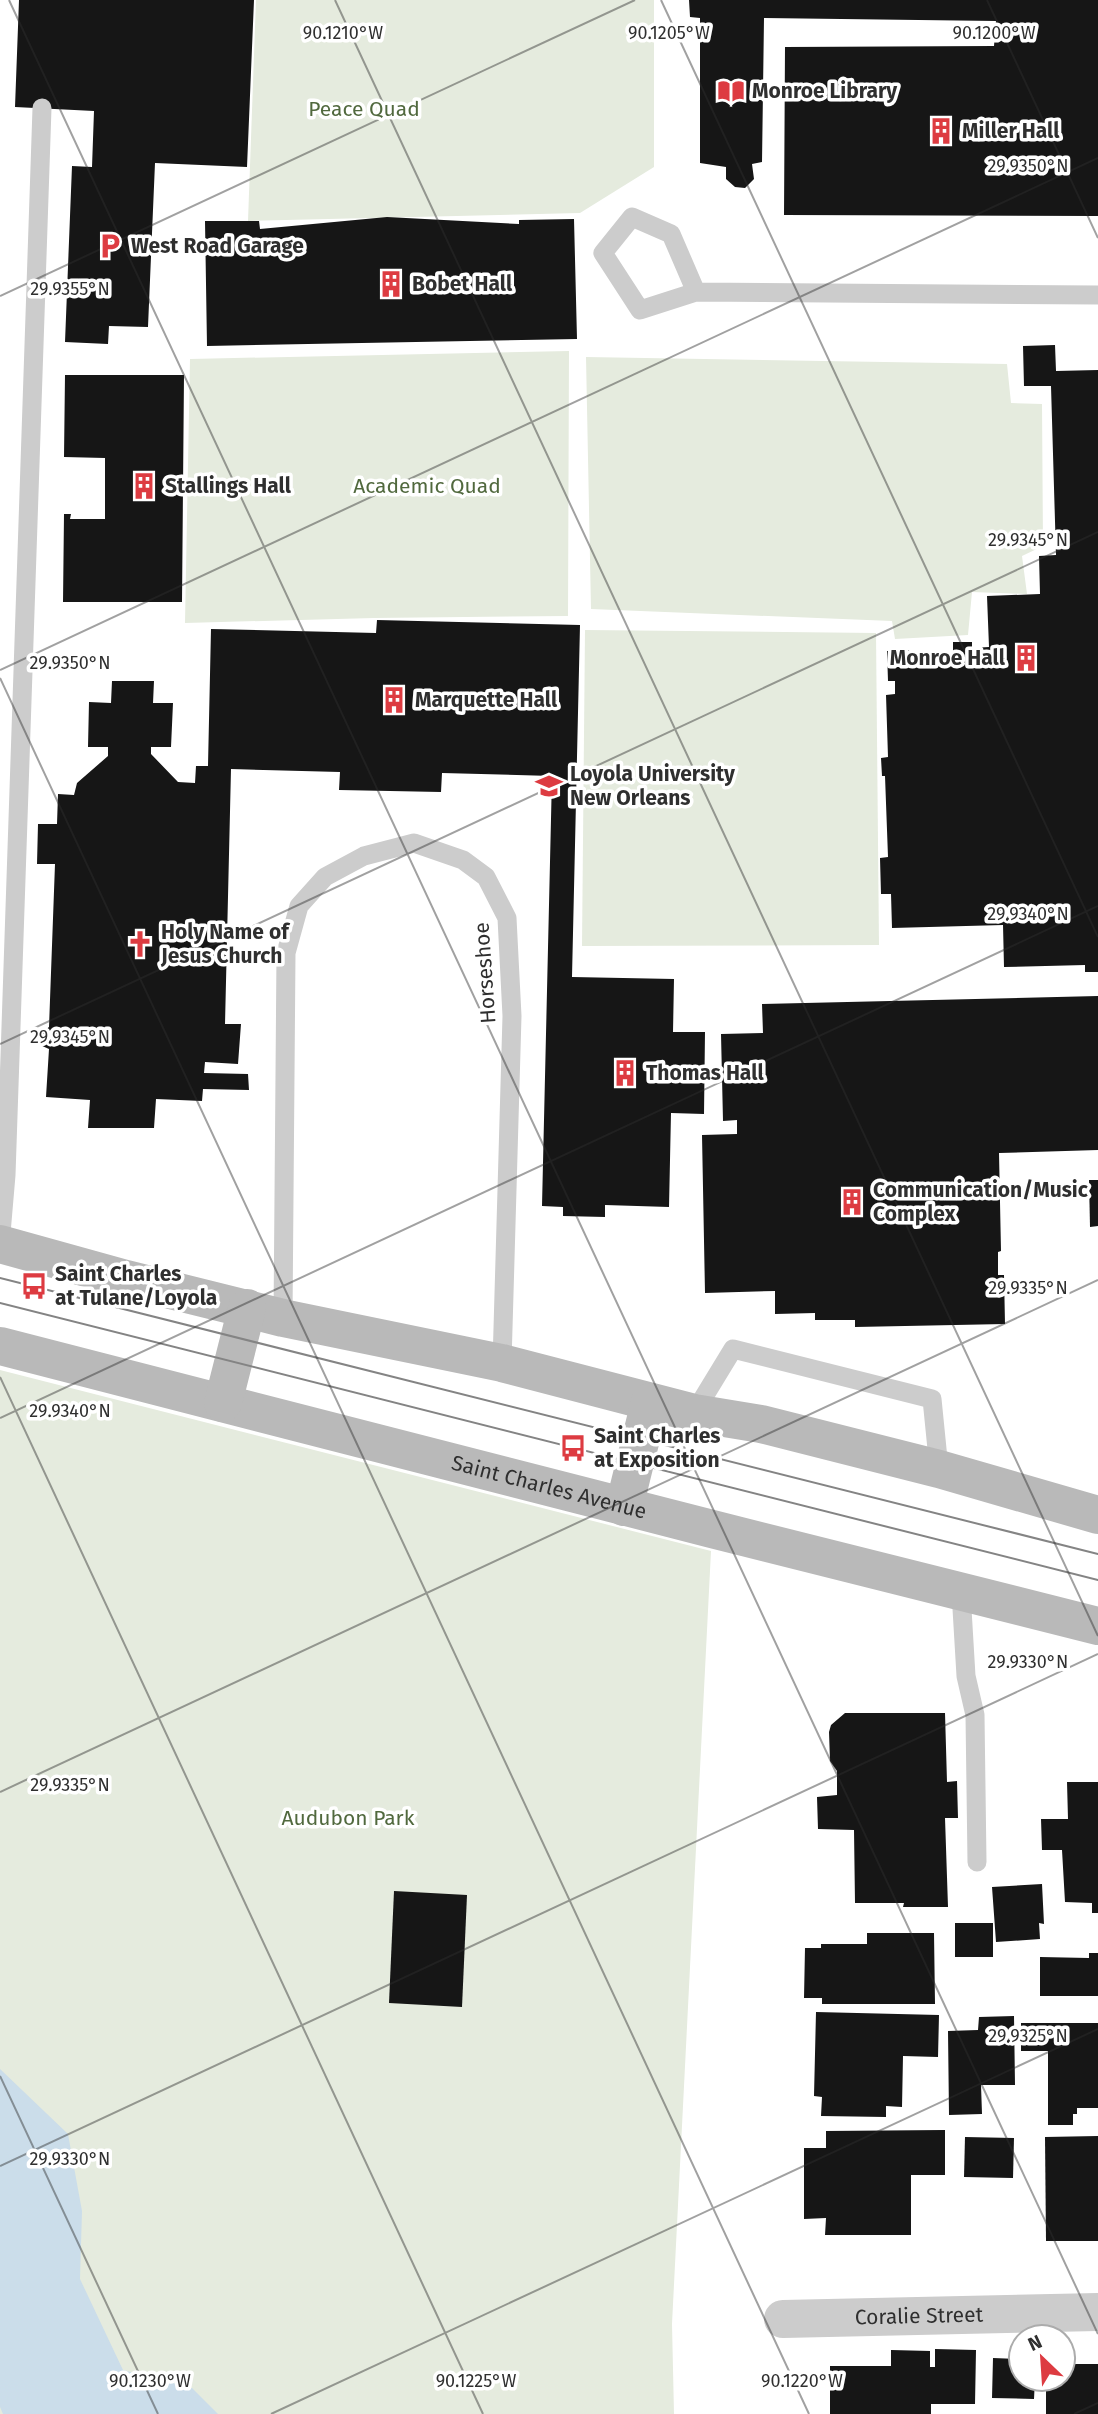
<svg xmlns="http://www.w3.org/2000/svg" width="1098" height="2414" viewBox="0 0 1098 2414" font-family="'Fira Sans',sans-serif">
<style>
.green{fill:#e5ebde}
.water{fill:#cbddea}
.building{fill:#161616}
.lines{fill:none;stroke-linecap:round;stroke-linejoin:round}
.service{stroke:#ccc;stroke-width:19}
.minor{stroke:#ccc;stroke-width:38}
.secondary{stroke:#b9b9b9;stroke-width:38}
.tram{stroke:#848484;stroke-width:2}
.ticks{fill:none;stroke:#2f2f2f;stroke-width:2;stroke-opacity:0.45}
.labels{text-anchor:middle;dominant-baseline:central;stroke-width:7;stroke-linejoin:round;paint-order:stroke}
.poi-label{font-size:21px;font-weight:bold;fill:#2f2f2f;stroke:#fff;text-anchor:start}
.park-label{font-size:21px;fill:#51693e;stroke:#fff}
.street-label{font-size:21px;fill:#2f2f2f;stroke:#fff}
.ticks-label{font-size:18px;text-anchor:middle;fill:#2f2f2f;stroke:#fff;stroke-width:7;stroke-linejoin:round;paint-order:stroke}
</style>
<rect width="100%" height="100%" fill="#fff"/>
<g class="green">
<polygon points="256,0 654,0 654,167 580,213 248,221"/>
<polygon points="569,351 568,616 374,618 185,623 190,359"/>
<polygon points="586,357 1007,364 1011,403 1042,404 1043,546 1022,556 1027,594 972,592 968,635 895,639 892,621 591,609"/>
<polygon points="585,630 876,633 879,945 582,946"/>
<polygon points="0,1370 711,1551 672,2324 674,2414 0,2414"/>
</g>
<polygon class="water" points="0,2069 68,2134 82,2211 80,2279 123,2370 192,2388 218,2414 3,2414 0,2407"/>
<g class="building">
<polygon points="19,0 254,0 247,167 155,163 148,327 109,326 108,344 65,342 72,166 92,167 94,111 15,107"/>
<polygon points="689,0 1098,0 1098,216 784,215 785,47 994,46 996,21 764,18 762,162 752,164 754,179 745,188 735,187 726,179 726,167 700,163 700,18 690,17"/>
<polygon points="387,217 519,224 519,220 574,219 577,339 207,346 205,221 259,221 260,229"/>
<polygon points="1055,345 1056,371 1098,370 1098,972 1085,972 1085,965 1004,967 1003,925 892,928 891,894 881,894 880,858 888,857 885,776 882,776 881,758 888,757 886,695 895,694 895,681 888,681 887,651 910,650 911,666 953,665 953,642 972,642 972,648 989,647 987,596 1040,594 1039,556 1056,555 1051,386 1024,386 1023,346"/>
<polygon points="65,375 184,375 182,602 63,602 64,514 71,514 70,519 105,519 105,458 64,457"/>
<polygon points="377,620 580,625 572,977 674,979 673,1032 705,1032 704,1114 671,1113 669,1207 605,1205 605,1217 563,1216 563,1207 542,1206 552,776 442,773 441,792 339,790 340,772 231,769 225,1024 241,1024 238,1064 205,1062 204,1073 248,1074 249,1090 203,1089 202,1101 156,1099 154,1128 88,1128 90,1100 46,1097 49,1049 40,1045 40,1034 49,1027 55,864 37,864 38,824 57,824 58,794 74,795 77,783 108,756 108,747 88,747 89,702 111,703 112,681 154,681 153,703 173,703 171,747 151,747 151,754 178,782 195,783 196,766 208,766 211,629 376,633"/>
<polygon points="1098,996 1098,1150 999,1153 1001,1251 998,1252 998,1275 1004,1275 1005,1324 855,1327 855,1320 815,1320 815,1313 775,1314 775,1291 705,1293 702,1135 737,1134 737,1120 723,1121 721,1034 763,1033 762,1004"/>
<polygon points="1089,1180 1098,1180 1098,1226 1090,1227"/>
<polygon points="845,1713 945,1713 947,1782 957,1781 958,1818 945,1818 948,1907 903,1907 904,1903 855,1903 854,1830 818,1829 817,1797 837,1795 837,1771 830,1761 829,1732 831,1725"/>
<polygon points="1067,1782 1098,1782 1098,1913 1092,1913 1092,1903 1065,1902 1062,1850 1042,1850 1041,1819 1068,1819"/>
<polygon points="1042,1884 1044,1924 1039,1923 1040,1939 996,1942 992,1887"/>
<polygon points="394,1891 467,1895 462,2007 389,2003"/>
<rect x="955" y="1923" width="38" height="34"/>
<polygon points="867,1933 934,1933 935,2004 822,2004 822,1998 804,1998 805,1948 821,1948 821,1944 867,1944"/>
<polygon points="1089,1953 1098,1953 1098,1996 1040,1996 1040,1957 1089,1958"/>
<polygon points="816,2012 939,2015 938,2057 903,2056 902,2107 886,2106 886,2117 821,2116 822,2097 814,2096"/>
<polygon points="1014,2016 1015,2085 981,2085 982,2114 949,2115 948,2031 978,2030 979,2017"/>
<polygon points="1021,2023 1098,2023 1098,2108 1077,2108 1077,2114 1073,2114 1073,2125 1048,2125 1048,2051 1021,2051"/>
<polygon points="945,2130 945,2175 911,2175 911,2235 825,2235 826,2218 804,2219 804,2148 826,2148 826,2131"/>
<polygon points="1098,2136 1098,2241 1046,2241 1045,2137"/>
<polygon points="965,2137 1014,2138 1013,2178 964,2177"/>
<polygon points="935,2349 976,2350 975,2404 931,2404 931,2414 830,2414 830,2366 891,2366 891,2350 930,2351 930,2367 935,2367"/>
<polygon points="993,2358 1021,2359 1021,2379 1035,2379 1034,2399 992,2398"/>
<polygon points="1063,2364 1098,2364 1098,2414 1046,2414 1046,2379 1063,2379"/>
</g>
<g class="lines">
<g class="service">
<polyline points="696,292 671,234 632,217 603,253 640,310 696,292 1098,295"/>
<polyline points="0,1245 6,1175 42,108"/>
<polyline points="283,1318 286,953 299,906 325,877 364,856 414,843 463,860 486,877 507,918 512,1016 502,1363"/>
<polyline points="694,1413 733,1349 932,1399 939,1469"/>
<polyline points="961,1592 966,1676 975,1715 977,1862"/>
</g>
<path class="minor" id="s1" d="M783,2319L1098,2312"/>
<g class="secondary">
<polyline points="0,1244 126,1279 283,1318 502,1363 694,1413 761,1424 939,1469 1098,1515"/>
<path id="s2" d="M0,1346L712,1529L1098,1626"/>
<polyline points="223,1403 247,1308"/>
<polyline points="624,1507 650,1402"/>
</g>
<g class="tram">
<polyline points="0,1278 1098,1554"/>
<polyline points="0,1303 1098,1580"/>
</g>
</g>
<path class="ticks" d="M9,0L1098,2334M335,0L1098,1636M661,0L1098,937M987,0L1098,238M0,296L635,0M0,670L1098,158M0,678L809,2414M0,1044L1098,532M0,1377L483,2414M0,1418L1098,906M0,1792L1098,1280M0,2076L158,2414M0,2166L1098,1654M271,2414L1098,2029M1074,2414L1098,2403"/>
<defs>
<symbol id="library-bare" viewBox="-9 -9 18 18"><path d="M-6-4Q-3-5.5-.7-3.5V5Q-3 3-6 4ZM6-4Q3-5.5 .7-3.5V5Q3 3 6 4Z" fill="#dd3b41" stroke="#fff" stroke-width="2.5" paint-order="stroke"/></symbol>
<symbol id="building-bare" viewBox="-9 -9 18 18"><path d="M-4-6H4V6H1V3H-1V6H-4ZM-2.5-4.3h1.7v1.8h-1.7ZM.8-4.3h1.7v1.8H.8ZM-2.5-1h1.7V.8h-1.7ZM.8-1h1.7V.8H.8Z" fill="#dd3b41" stroke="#fff" stroke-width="2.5" paint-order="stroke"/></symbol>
<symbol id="parking-bare" viewBox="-9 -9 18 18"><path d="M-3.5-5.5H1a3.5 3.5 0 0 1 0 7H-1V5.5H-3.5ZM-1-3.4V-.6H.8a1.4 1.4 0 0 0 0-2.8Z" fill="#dd3b41" stroke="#fff" stroke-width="2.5" paint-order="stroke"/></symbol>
<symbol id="university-bare" viewBox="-9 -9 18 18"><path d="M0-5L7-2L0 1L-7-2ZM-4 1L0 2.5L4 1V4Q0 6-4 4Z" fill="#dd3b41" stroke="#fff" stroke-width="2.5" paint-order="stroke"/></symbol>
<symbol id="church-bare" viewBox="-9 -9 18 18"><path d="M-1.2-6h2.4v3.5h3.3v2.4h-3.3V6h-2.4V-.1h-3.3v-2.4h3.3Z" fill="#dd3b41" stroke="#fff" stroke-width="2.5" paint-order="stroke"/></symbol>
<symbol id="bus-bare" viewBox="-9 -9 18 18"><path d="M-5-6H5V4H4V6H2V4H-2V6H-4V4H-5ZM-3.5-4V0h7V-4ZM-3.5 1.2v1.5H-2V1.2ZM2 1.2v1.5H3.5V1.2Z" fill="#dd3b41" stroke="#fff" stroke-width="2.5" paint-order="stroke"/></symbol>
</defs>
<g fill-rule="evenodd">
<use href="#library-bare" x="712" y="72" width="38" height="38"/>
<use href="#building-bare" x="922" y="112" width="38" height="38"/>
<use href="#parking-bare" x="91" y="227" width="38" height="38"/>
<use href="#building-bare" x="372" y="265" width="38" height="38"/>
<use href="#building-bare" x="125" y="467" width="38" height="38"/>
<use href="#building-bare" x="1007" y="639" width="38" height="38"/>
<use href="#building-bare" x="375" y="681" width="38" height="38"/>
<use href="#university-bare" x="530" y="767" width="38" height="38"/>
<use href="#church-bare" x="121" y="925" width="38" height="38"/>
<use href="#building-bare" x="606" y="1054" width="38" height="38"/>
<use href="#building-bare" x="833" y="1183" width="38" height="38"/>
<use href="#bus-bare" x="15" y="1267" width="38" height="38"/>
<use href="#bus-bare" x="554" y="1429" width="38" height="38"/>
</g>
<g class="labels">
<g class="poi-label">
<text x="752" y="91">Monroe Library</text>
<text x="962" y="131">Miller Hall</text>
<text x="131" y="246">West Road Garage</text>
<text x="412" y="284">Bobet Hall</text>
<text x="165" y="486">Stallings Hall</text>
<text x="1005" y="658" text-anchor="end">Monroe Hall</text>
<text x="415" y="700">Marquette Hall</text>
<text x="570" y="774">Loyola University<tspan x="570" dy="24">New Orleans</tspan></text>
<text x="161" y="932">Holy Name of<tspan x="161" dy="24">Jesus Church</tspan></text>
<text x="646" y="1073">Thomas Hall</text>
<text x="873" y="1190">Communication/Music<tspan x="873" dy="24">Complex</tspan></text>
<text x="55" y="1274">Saint Charles<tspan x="55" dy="24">at Tulane/Loyola</tspan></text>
<text x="594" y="1436">Saint Charles<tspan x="594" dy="24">at Exposition</tspan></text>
</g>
<g class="park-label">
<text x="364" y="109">Peace Quad</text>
<text x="427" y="486">Academic Quad</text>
<text x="348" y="1818">Audubon Park</text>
</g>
<g class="street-label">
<text transform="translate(485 973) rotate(-94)">Horseshoe</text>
<text stroke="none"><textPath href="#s2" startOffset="567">Saint Charles Avenue</textPath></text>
<text stroke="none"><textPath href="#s1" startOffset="136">Coralie Street</textPath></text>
</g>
</g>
<g class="ticks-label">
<text x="343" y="39">90.1210°W</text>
<text x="669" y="39">90.1205°W</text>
<text x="994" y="39">90.1200°W</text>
<text x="1028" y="172">29.9350°N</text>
<text x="70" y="295">29.9355°N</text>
<text x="1028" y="546">29.9345°N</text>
<text x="70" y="669">29.9350°N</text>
<text x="1028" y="920">29.9340°N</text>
<text x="70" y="1043">29.9345°N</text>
<text x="1028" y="1294">29.9335°N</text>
<text x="70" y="1417">29.9340°N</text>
<text x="1028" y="1668">29.9330°N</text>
<text x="70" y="1791">29.9335°N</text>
<text x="1028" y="2042">29.9325°N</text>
<text x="70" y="2165">29.9330°N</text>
<text x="150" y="2387">90.1230°W</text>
<text x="476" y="2387">90.1225°W</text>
<text x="802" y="2387">90.1220°W</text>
</g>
<g transform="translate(1042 2358) rotate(335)"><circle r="33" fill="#ffffff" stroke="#acacac" stroke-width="2"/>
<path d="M0-5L12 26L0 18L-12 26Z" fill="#dd3b41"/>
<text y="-10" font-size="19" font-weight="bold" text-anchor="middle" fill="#2f2f2f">N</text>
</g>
</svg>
